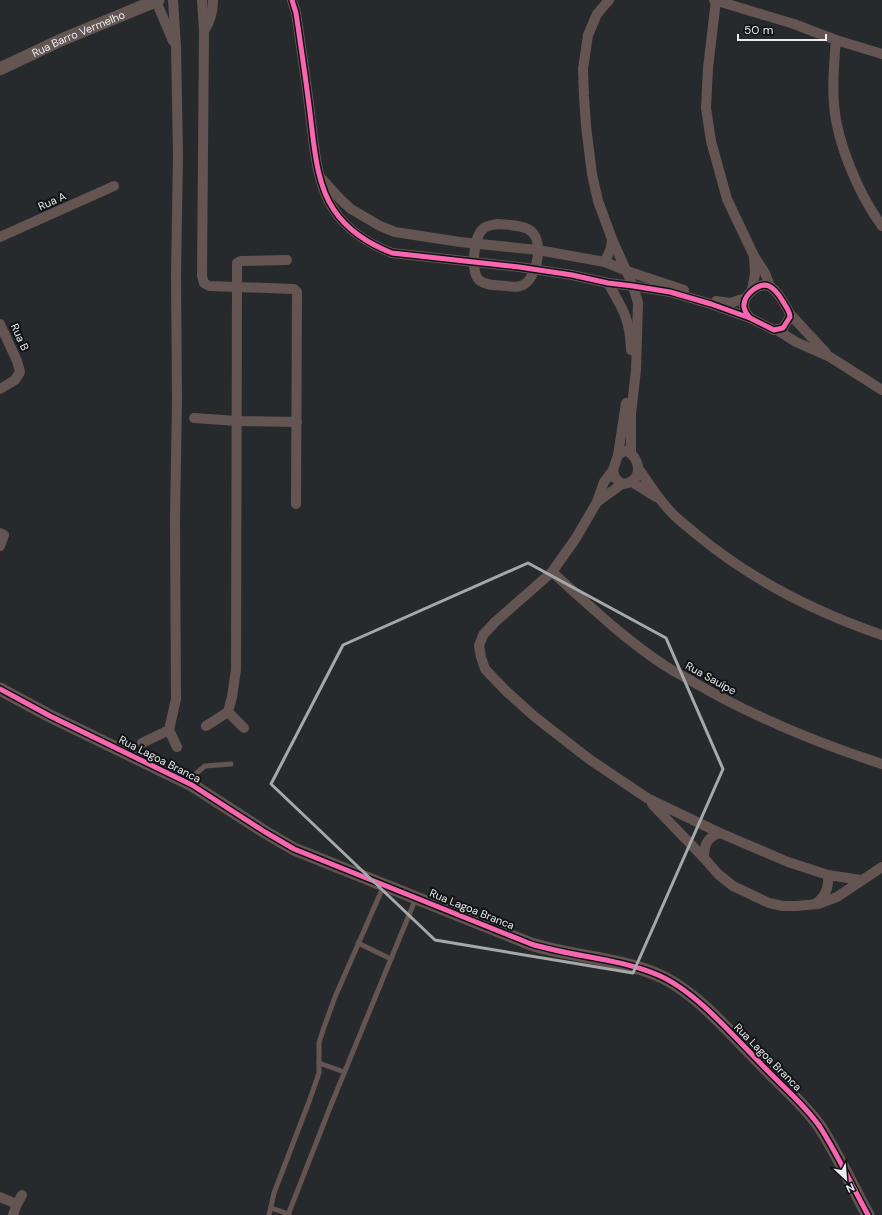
<svg xmlns="http://www.w3.org/2000/svg" width="882" height="1215" viewBox="0 0 882 1215" font-family="'DM Sans',sans-serif">
<style>
.lines{fill:none;stroke-linecap:round;stroke-linejoin:round}
.service{stroke:#645452;stroke-width:5}
.minor{stroke:#645452;stroke-width:10}
.tertiary{stroke:#645452;stroke-width:13}
.cycleway-casing{stroke:#101214;stroke-width:8}
.cycleway{stroke:#f766af;stroke-width:5}
.marked{fill:none;stroke:#a5a9ac;stroke-width:3;stroke-linejoin:round}
.labels{text-anchor:middle;dominant-baseline:central;stroke-width:4;stroke-linejoin:round;paint-order:stroke}
.street-label{font-size:11px;fill:#e9edf0;stroke:#101214}
</style>
<rect width="100%" height="100%" fill="#272a2d"/>
<g class="lines">
<g class="service">
<polyline points="192,784 193,776 205,766 231,764"/>
<polyline points="358,943 391,959"/>
<polyline points="319,1063 344,1072"/>
<polyline points="271,1208 289,1214"/>
<polyline points="269,1215 274,1193 310,1099 319,1073 319,1043 323,1030 335,997 384,885"/>
<polyline points="288,1215 331,1105 416,898"/>
</g>
<g class="minor">
<polyline points="173,0 176,47 178,155 176,275 177,400 175,519 176,699 169,730 177,747"/>
<polyline points="202,0 204,31 202,276 204,283 209,286 237,287 236,670 232,697 228,712 206,726"/>
<path d="M292,0L296,13C301,47 306,80 310,113C314,144 316,184 334,210C348,231 369,244 392,253L519,267L572,275L608,283L633,286L670,292L711,304L750,318L774,330L783,328L790,317C790,311 785,305 782,300C779,295 775,289 769,286C759,282 745,294 744,304C743,310 747,314 750,318"/>
<polyline points="609,0 597,14 588,35 583,69 584,96 586,126 592,174 598,201 612,239 633,286 638,303 636,370 631,414 631,453"/>
<path d="M714,0L794,24L836,40C834,62 832,83 834,105C837,143 859,195 882,226"/>
<polyline points="716,0 708,68 706,108 711,141 727,199 754,256 765,273 770,286"/>
<polyline points="156,1 173,41"/>
<path d="M204,31C211,21 213,12 213,0"/>
<polyline points="836,40 882,54"/>
<polyline points="323,180 341,200 351,209 380,226 395,232 460,242 538,250 605,262 627,271 684,290"/>
<path d="M498,224C507,225 520,225 528,229C545,238 538,273 526,283C520,288 513,287 506,286C497,285 486,286 479,280C470,271 474,236 483,229C487,225 493,225 498,224Z"/>
<polyline points="0,237 114,186"/>
<polyline points="287,260 241,261 237,263 237,287 294,289 297,292 296,504"/>
<polyline points="605,262 611,248 612,239"/>
<path d="M608,283C623,309 630,319 631,350"/>
<polyline points="752,290 755,274 754,256"/>
<polyline points="716,301 730,303 746,298"/>
<polyline points="790,314 826,353"/>
<polyline points="0,324 17,361 20,372 15,380 0,389"/>
<polyline points="777,330 796,342 830,357 882,390"/>
<polyline points="194,418 237,421 297,422"/>
<path d="M624,451H627C642,459 643,483 622,484L615,478L613,470L618,455Z"/>
<polyline points="618,455 626,403"/>
<path d="M638,468C649,483 658,499 671,512C678,520 688,527 696,534C750,579 815,612 882,635"/>
<polyline points="613,470 604,482 597,502 576,538 552,572 495,622 483,635 479,646 481,657 485,669 506,691 535,717 589,759 647,798 720,833 788,862 828,875 861,880"/>
<polyline points="632,482 656,497"/>
<polyline points="597,502 622,484"/>
<polyline points="0,533 4,535 0,546"/>
<path d="M552,572C588,604 623,638 664,665C674,672 685,677 695,683C754,717 817,743 882,764"/>
<polyline points="228,712 244,728"/>
<polyline points="142,743 169,730"/>
<polyline points="652,804 704,858 718,874 733,886 769,903 783,906 796,906 818,904 837,897 882,867"/>
<path d="M704,858C704,845 707,837 720,833"/>
<path d="M815,904C826,897 829,887 828,875"/>
<polyline points="0,1197 17,1204 13,1215"/>
<polyline points="17,1204 22,1195"/>
</g>
<g class="tertiary">
<path id="s1" d="M0,69L61,40L158,0"/>
<path d="M0,689L50,716L192,785L265,832L294,849L531,944C573,957 618,958 658,975C696,991 735,1038 764,1067C783,1087 805,1105 820,1127C838,1155 852,1186 868,1215"/>
</g>
<defs>
<g id="cycleway">
<path d="M292,0L296,13C301,47 306,80 310,113C314,144 316,184 334,210C348,231 369,244 392,253L519,267L572,275L608,283L633,286L670,292L711,304L750,318L774,330L783,328L790,317C790,311 785,305 782,300C779,295 775,289 769,286C759,282 745,294 744,304C743,310 747,314 750,318"/>
<path d="M0,689L50,716L192,785L265,832L294,849L531,944C573,957 618,958 658,975C696,991 735,1038 764,1067C783,1087 805,1105 820,1127C838,1155 852,1186 868,1215"/>
</g>
</defs>
<use href="#cycleway" class="cycleway-casing"/>
<use href="#cycleway" class="cycleway"/>
</g>
<path class="marked" d="M528,563L666,638L723,769L633,973L435,940L271,784L343,645Z"/>
<g class="labels">
<g class="street-label">
<text stroke="none"><textPath href="#s1" startOffset="86">Rua Barro Vermelho</textPath></text>
<text transform="translate(52 201) rotate(-24)">Rua A</text>
<text transform="translate(20 337) rotate(65)">Rua B</text>
<text transform="translate(711 678) rotate(29)">Rua Sauípe</text>
<text transform="translate(160 759) rotate(27)">Rua Lagoa Branca</text>
<text transform="translate(472 909) rotate(22)">Rua Lagoa Branca</text>
<text transform="translate(768 1057) rotate(45)">Rua Lagoa Branca</text>
</g>
</g>
<g transform="translate(846 1179) rotate(154)" stroke="#101214" stroke-width="3" paint-order="stroke">
<path d="M0-3L7 15L0 10L-7 15Z" fill="#e9edf0"/>
<text y="-6" font-size="11" font-weight="bold" text-anchor="middle" fill="#e9edf0">N</text>
</g>
<path d="M738 34v6h88v-6" fill="none" stroke="#e9edf0" stroke-width="2"/>
<text x="744" y="34" font-size="12" fill="#e9edf0" stroke="#101214" stroke-width="3" paint-order="stroke">50 m</text>
</svg>
